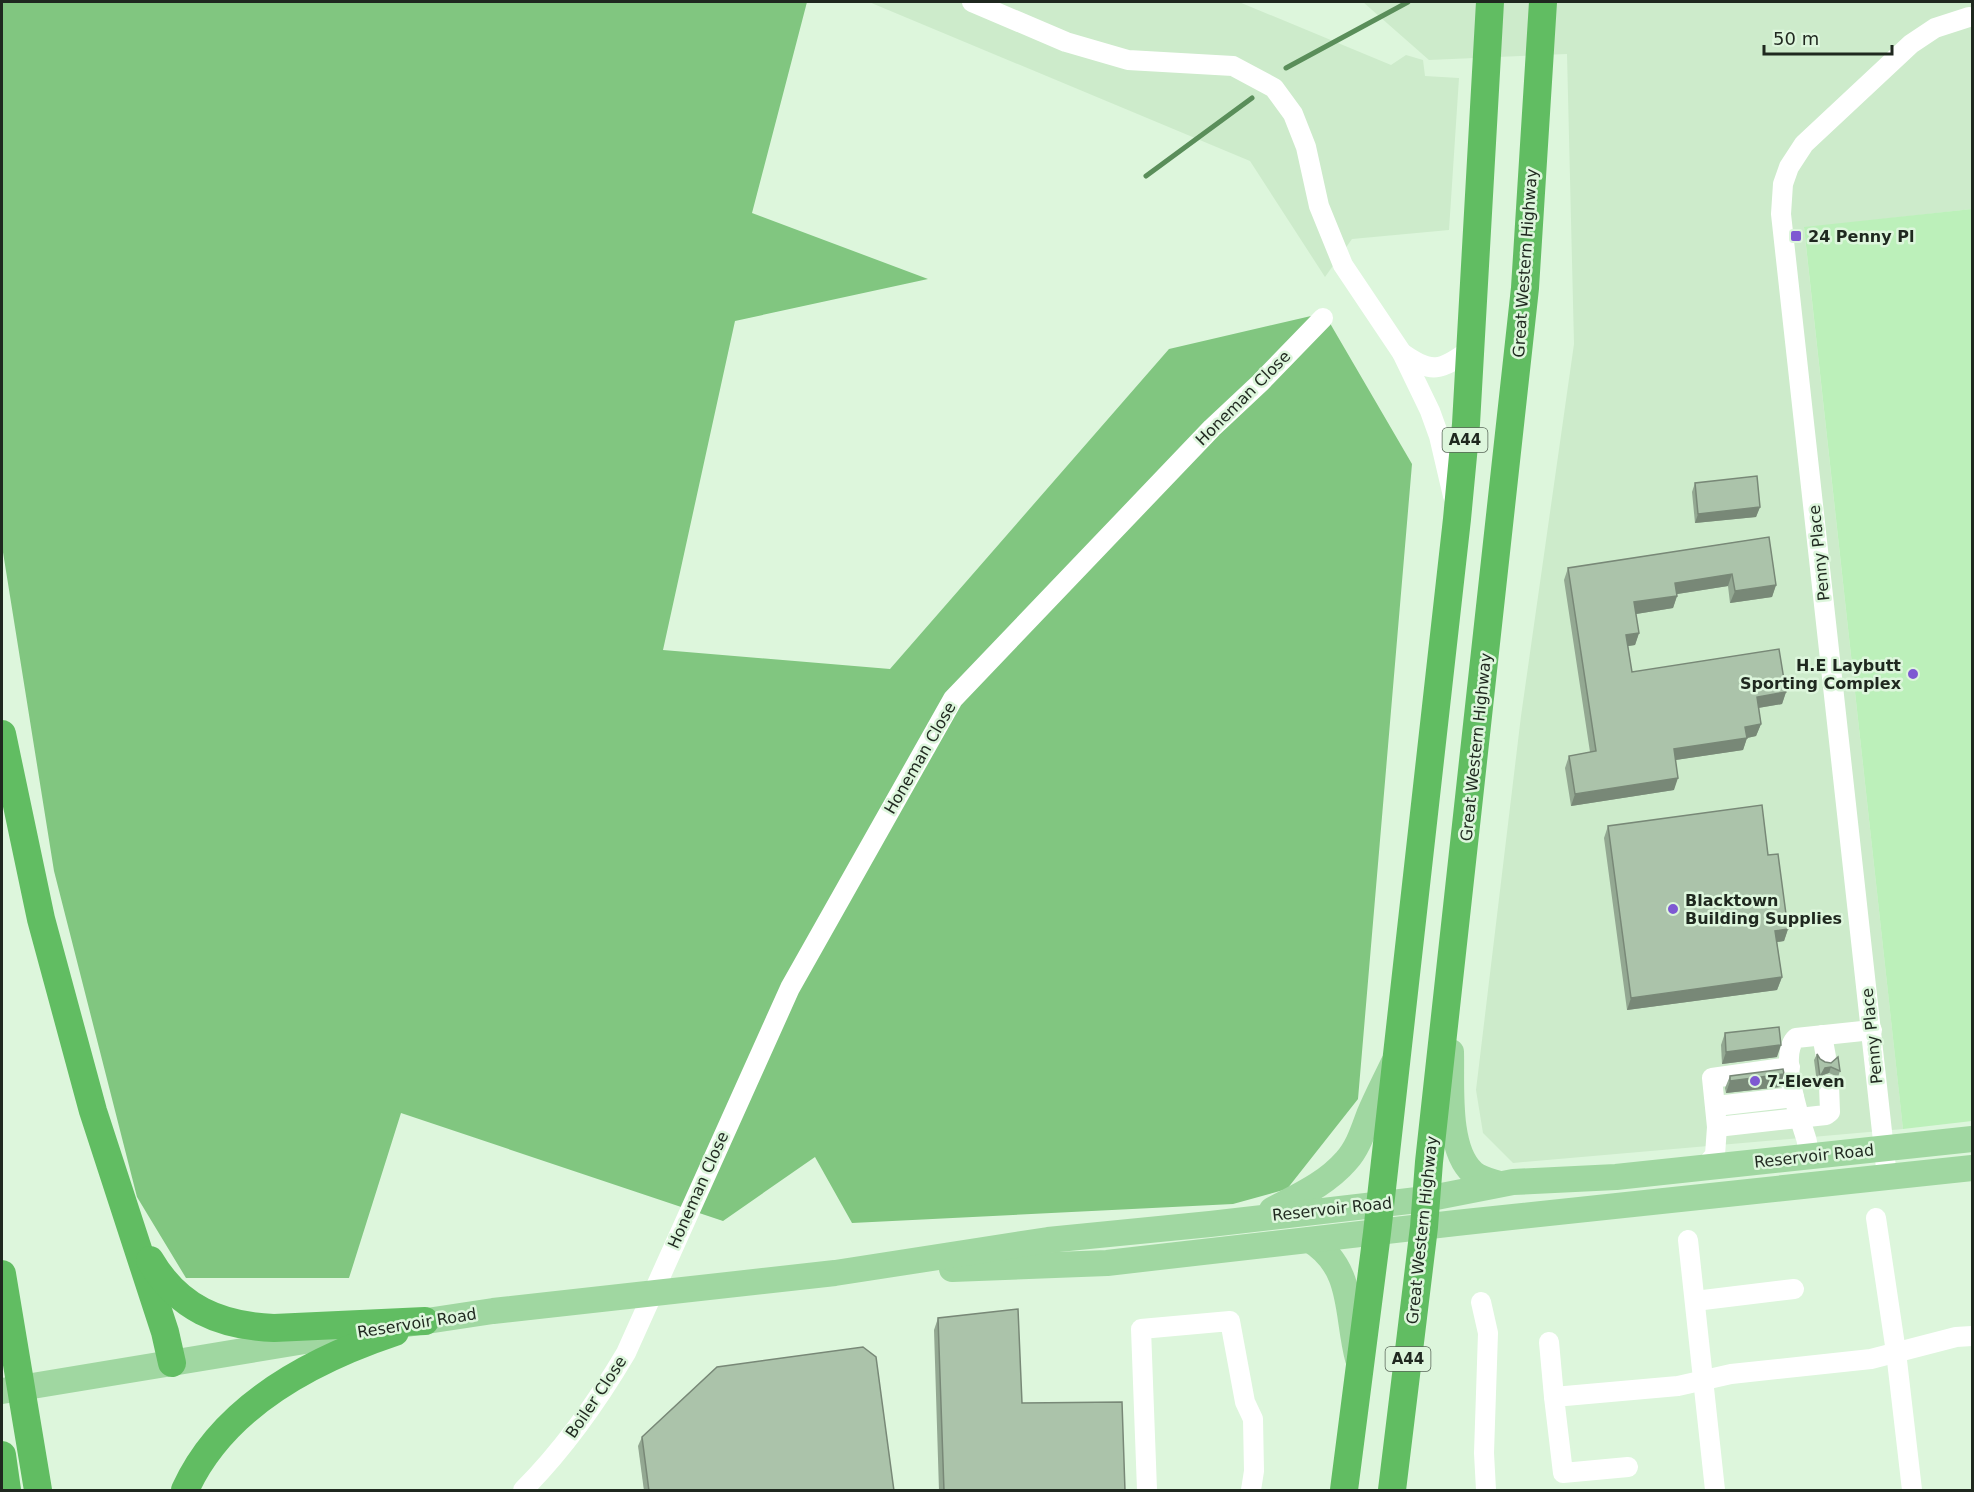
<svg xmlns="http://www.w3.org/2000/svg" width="1974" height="1492" viewBox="0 0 1974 1492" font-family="'DejaVu Sans',sans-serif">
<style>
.built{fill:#cdebcb}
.green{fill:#bcf0ba}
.forest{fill:#81c680}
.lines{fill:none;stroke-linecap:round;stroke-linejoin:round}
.stream{stroke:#5a8e5a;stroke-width:5}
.minor{stroke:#fff;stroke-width:20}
.major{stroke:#a0d7a1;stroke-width:26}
.highway{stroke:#61bd62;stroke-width:28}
.wall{fill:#93a892}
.shaded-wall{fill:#788877}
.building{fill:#abc3aa;stroke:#788877;stroke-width:1.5}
.poi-dot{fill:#7e59d2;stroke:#ddf6dc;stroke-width:2}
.labels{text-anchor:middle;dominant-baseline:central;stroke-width:5;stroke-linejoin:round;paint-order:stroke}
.shield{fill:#ddf6dc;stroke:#586658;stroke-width:1.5}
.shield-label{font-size:15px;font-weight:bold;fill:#1f281f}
.poi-label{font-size:16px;font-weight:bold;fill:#1f281f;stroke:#ddf6dc;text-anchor:start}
.street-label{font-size:16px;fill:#1f281f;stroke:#ddf6dc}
</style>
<rect width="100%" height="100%" fill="#ddf6dc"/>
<g class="built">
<polygon points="869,2 1239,2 1391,65 1406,55 1423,60 1425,76 1459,78 1449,230 1352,239 1325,277 1250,161"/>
<polygon points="1363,2 1972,2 1972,209 1804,228 1903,1129 1513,1163 1483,1133 1476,1090 1521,716 1574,344 1567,54 1429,60"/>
</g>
<polygon class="green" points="1972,209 1972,1121 1903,1129 1804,227"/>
<polygon class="forest" points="2,2 807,2 752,213 928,279 735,321 663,650 890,669 1169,349 1324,313 1412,464 1358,1099 1287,1189 1233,1204 852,1223 815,1157 723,1221 401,1113 349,1278 186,1278 137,1197 54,871 2,546"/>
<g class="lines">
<g class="stream">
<polyline points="1286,68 1408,2"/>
<polyline points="1146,176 1252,98"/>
</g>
<g class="minor">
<polyline points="972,2 1066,42 1128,60 1233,66 1274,88 1293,114 1306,147 1319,206 1343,265 1402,353 1430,411 1439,436 1453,496"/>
<path d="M1402,353C1433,375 1440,370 1470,350"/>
<polyline points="1822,1035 1826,1057"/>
<polyline points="1716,1106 1794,1097"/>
<polyline points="1717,1127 1826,1115 1830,1112 1829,1085"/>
<path d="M1810,1156C1807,1150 1808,1144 1806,1138C1799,1117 1778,1054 1796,1038L1872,1030"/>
<polyline points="1703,1169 1715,1155 1717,1127 1712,1078 1790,1067"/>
<polyline points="1887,1177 1781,214 1783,184 1789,167 1804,144 1911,44 1935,28 1969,17"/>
<polyline points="1876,1218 1896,1352 1912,1490"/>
<polyline points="1688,1240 1715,1490"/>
<polyline points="1695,1301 1794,1289"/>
<polyline points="1481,1302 1488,1333 1484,1453 1486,1490"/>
<polyline points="1549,1342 1554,1397"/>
<polyline points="1628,1467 1563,1473 1554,1397 1678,1386 1731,1374 1871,1359 1956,1337 1972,1336"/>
<path d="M523,1490C563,1450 597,1402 626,1353L790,988L953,699L1212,428L1260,383L1323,318"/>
<polyline points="1147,1490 1141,1329 1230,1321 1245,1402 1253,1419 1254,1471 1251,1490"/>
</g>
<g class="major">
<path d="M1451,1052C1452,1085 1446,1149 1473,1173C1480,1179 1490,1181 1499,1184"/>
<path d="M1272,1210C1298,1196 1326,1184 1346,1161C1358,1148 1363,1131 1369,1115C1376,1098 1385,1081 1393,1064"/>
<path d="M1310,1240C1355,1268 1346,1314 1358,1359"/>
<polyline points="952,1269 1107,1263 1456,1223 1972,1168"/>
<polyline points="407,1324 493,1311 835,1273 1048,1240 1210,1224 1426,1199 1513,1182 1616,1177 1972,1139"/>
<polyline points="2,1391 335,1336"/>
</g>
<g class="highway">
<polyline points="2,734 41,919 93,1111 165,1332 172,1363"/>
<path d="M150,1260C178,1308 220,1326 274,1328L425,1321"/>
<polyline points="2,1274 38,1490"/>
<polyline points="2,1455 7,1490"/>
<path d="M185,1490C223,1406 311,1360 395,1332"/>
<polyline points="1344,1490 1377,1233 1457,519 1466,424 1490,2"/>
<polyline points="1392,1490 1424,1227 1429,1162 1525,288 1543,2"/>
</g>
</g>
<g class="wall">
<polygon points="1695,483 1760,507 1756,517 1695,523 1692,492"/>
<polygon points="1769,537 1776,585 1772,597 1730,603 1728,586 1677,594 1677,596 1673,608 1636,614 1639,633 1635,645 1628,646 1632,672 1786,692 1782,704 1758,708 1761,724 1756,736 1747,738 1743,750 1675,760 1674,790 1571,806 1565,768 1569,756 1590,752 1564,580 1568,568"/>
<polygon points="1608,826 1768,855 1788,929 1784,941 1777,942 1782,977 1777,990 1627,1010 1604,838"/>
<polygon points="1725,1033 1777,1057 1722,1064 1721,1045"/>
<polygon points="1817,1054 1820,1059 1840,1071 1838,1077 1829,1073 1823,1075 1817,1083 1814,1060"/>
<polygon points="1784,1074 1780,1087 1726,1093 1725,1088 1730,1076"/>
<polygon points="938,1318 1022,1403 1125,1491 939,1491 934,1330"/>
<polygon points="642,1437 894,1491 644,1491 638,1446"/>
</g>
<g class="shaded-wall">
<polygon points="1760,507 1756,517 1695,523 1698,514"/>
<polygon points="1732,574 1728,586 1671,595 1675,583"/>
<polygon points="1776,585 1772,597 1730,603 1735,591"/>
<polygon points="1677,596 1673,608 1630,615 1634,602"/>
<polygon points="1639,633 1635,645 1622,647 1626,635"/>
<polygon points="1786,692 1782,704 1752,709 1757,697"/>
<polygon points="1761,724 1756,736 1747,738 1743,750 1669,761 1674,749 1745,727"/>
<polygon points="1678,778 1674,790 1571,806 1575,794"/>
<polygon points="1788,929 1784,941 1771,943 1775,931"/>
<polygon points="1782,977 1777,990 1627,1010 1631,998"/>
<polygon points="1781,1045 1777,1057 1722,1064 1726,1052"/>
<polygon points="1831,1067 1829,1073 1823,1075 1817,1083 1820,1077 1825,1068"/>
<polygon points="1784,1074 1780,1087 1726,1093 1730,1081"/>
</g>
<g class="building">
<polygon points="1757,476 1760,507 1698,514 1695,483"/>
<polygon points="1769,537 1776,585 1735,591 1732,574 1675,583 1677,596 1634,602 1639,633 1626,635 1632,672 1779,649 1786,692 1757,697 1761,724 1745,727 1747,738 1674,749 1678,778 1575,794 1569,756 1596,751 1568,568"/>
<polygon points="1762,805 1768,855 1778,854 1788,929 1775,931 1782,977 1631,998 1608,826"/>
<polygon points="1779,1027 1781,1045 1726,1052 1725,1033"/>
<polygon points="1817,1054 1820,1059 1825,1062 1831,1063 1838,1057 1840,1071 1831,1067 1825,1068 1820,1077"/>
<polygon points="1783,1069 1784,1074 1730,1081 1730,1076"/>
<polygon points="1018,1309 1022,1403 1122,1402 1125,1491 944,1491 938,1318"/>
<polygon points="863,1347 876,1357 894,1491 649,1491 642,1437 717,1367"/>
</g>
<g class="poi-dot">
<rect x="1790" y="230" width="12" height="12" rx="3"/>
<circle cx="1913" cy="674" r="6"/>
<circle cx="1673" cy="909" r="6"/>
<circle cx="1755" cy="1081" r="6"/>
</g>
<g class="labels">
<g class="shield">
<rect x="1442.5" y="428" width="45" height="24" rx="4.5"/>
<rect x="1385.5" y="1347" width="45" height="24" rx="4.5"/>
</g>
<g class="shield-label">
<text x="1465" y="440">A44</text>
<text x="1408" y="1359">A44</text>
</g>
<g class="poi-label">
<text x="1808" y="236">24 Penny Pl</text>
<text x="1901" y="665" text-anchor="end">H.E Laybutt<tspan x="1901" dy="18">Sporting Complex</tspan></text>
<text x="1685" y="900">Blacktown<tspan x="1685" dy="18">Building Supplies</tspan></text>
<text x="1767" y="1081">7-Eleven</text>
</g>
<g class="street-label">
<text transform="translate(1525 263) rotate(-86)">Great Western Highway</text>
<text transform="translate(1243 398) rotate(-45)">Honeman Close</text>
<text transform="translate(1819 553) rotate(-96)">Penny Place</text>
<text transform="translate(1476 747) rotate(-84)">Great Western Highway</text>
<text transform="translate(920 758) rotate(-60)">Honeman Close</text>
<text transform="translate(1872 1036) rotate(-96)">Penny Place</text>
<text transform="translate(1814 1156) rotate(-6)">Reservoir Road</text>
<text transform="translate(698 1190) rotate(-66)">Honeman Close</text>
<text transform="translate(1332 1209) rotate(-6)">Reservoir Road</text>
<text transform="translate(1422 1230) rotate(-84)">Great Western Highway</text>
<text transform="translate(417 1323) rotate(-9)">Reservoir Road</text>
<text transform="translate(596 1397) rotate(-56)">Boiler Close</text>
</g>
</g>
<rect width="1974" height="1492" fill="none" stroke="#1f281f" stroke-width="6"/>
<path d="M1764 45v9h128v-9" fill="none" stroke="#1f281f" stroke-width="3"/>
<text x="1773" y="45" font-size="18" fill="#1f281f" stroke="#ddf6dc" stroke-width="4.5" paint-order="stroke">50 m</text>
</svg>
